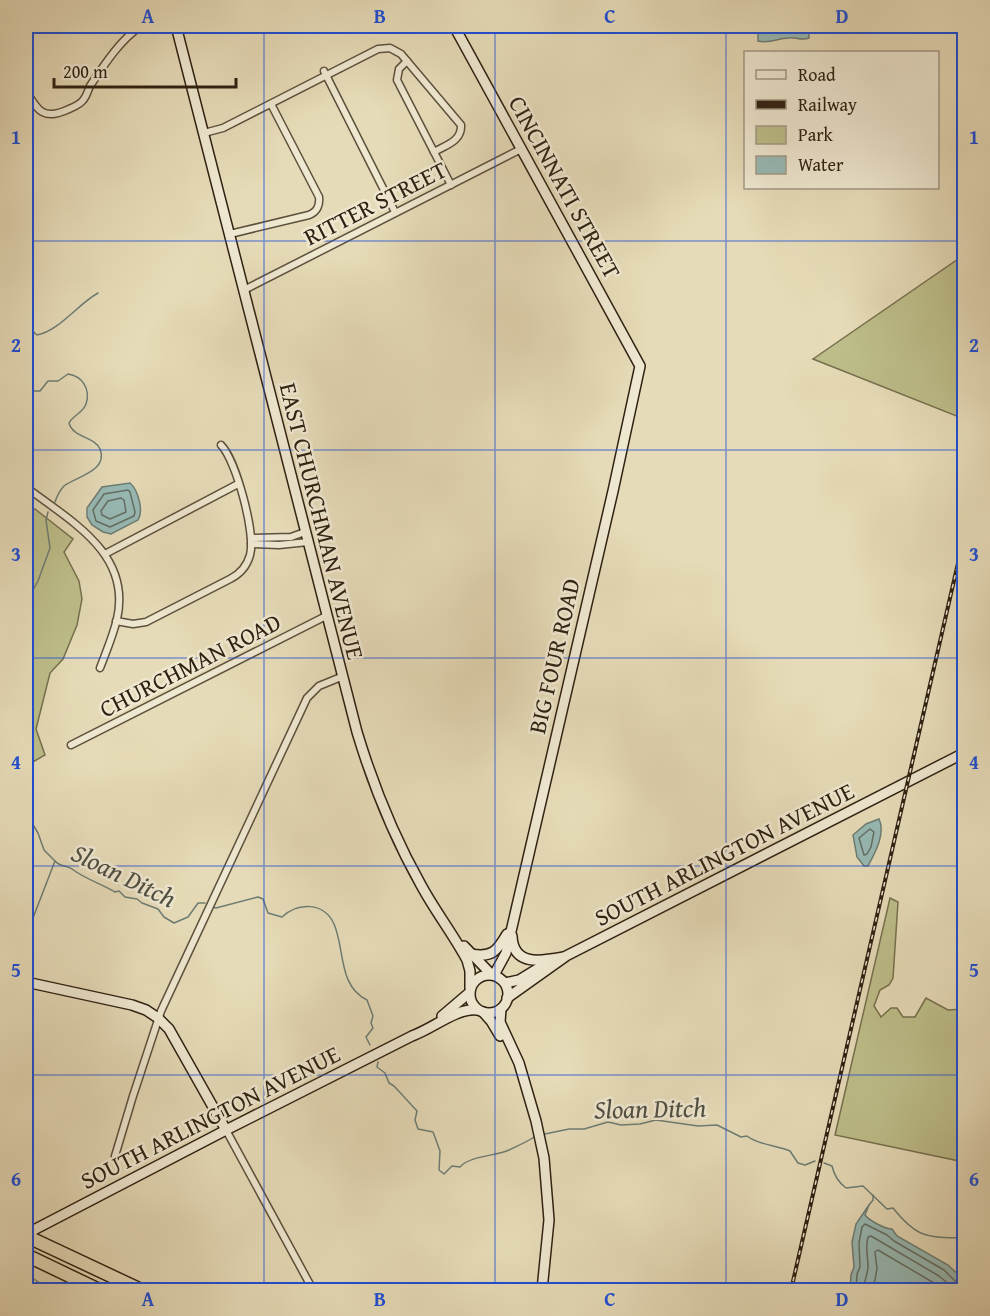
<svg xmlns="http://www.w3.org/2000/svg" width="990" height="1316" viewBox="0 0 990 1316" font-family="'Gentium Book Plus',serif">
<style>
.green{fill:#bdbe8a;stroke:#76704e;stroke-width:1.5}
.water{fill:#97bab6;stroke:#6d7d74;stroke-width:1.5}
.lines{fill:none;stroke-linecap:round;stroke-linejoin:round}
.shore{stroke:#636e64;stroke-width:1.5}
.stream{stroke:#6d7d74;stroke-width:1.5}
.street-casing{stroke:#5d503c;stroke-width:9}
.secondary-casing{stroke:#2f2112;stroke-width:12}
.highway-casing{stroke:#2f2112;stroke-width:15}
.street{stroke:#efe8d1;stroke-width:6}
.secondary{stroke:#efe8d1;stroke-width:9}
.highway{stroke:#e6dbb8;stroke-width:12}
.rail-casing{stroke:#2f2112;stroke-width:4}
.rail{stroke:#efe8d1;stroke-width:1.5;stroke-dasharray:4.5;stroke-linecap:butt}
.grid{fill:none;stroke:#1d4ed8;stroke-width:1.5;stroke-opacity:0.55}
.labels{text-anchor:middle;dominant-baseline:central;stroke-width:5;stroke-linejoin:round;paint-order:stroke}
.street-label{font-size:24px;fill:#2f2112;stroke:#efe8d1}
.water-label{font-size:26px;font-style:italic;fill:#4e4f43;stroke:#efe8d1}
.neatline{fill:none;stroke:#1d4ed8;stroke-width:2}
.grid-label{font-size:20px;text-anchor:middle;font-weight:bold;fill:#1d4ed8}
</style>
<rect width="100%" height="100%" fill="#e6dbb8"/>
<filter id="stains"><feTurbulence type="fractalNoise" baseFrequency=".00333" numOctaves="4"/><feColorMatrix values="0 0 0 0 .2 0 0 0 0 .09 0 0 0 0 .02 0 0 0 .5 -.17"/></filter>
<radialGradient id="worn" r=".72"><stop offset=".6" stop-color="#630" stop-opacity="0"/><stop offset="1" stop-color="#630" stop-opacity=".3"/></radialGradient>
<g class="green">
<polygon points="964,255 964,419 813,359"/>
<polygon points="35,509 73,539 64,552 79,581 82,599 77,625 63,659 50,673 36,729 45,755 26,766 26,516"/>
<polygon points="890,898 898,902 893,978 889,985 880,990 874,1006 881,1017 891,1008 897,1008 903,1017 915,1017 926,998 948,1010 964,1009 964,1162 835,1135"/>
</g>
<g class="water">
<path d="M758,26H809V38C801,41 797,37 789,38C778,38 770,44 758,41Z"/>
<path d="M130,483C138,490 144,511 138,520L111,534L103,532L92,525L87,517V508L102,487Z"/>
<path d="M879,819C886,833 875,853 868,866H864L857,857L853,835L866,824Z"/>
<path d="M869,1205L865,1215C870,1221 885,1229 892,1229L897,1236L948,1265L964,1280V1290H850L851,1275L854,1267L852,1242L856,1224Z"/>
</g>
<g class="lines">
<g class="shore">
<polygon points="128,490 130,492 135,512 134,516 110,527 96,521 93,510 104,494"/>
<polygon points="121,498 124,500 126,512 110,519 102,515 101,511 108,501"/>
<polygon points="870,829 874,832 871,847 867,854 864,855 859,838"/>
<polyline points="856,1290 857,1274 860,1267 859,1243 862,1227 865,1224 887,1235 894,1241 944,1270 957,1283 964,1285"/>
<path d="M864,1290C864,1281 868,1273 868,1266C868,1256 865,1248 868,1237L871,1236L939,1276L956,1290"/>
<polyline points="873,1290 877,1269 875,1252 878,1250 934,1283 941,1290"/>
</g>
<g class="stream">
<path d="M26,286C37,307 16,319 37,335C59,331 78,304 98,293"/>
<path d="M26,391H40L48,381H58L68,374C82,376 91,389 86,404C83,413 73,415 69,423C73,438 94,436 100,449C109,471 75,477 64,486C59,491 57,496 55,502"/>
<polyline points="26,626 30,621 31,615 30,595 38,581 50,548 46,520 48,512"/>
<polyline points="26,687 31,709 26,725"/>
<polyline points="26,731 33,761 26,774"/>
<polyline points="26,813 38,833 44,850 55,861 26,936"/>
<path d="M55,861C60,867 66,865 72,869C87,880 100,883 115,892L119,891L125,897L137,899L142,903L158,909L164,917L174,923L188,917L198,903H205"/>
<path d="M213,907L216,908L258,897L263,899L268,913L282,917C298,902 324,902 334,924C345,949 338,986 367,1000L373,1016L371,1023L373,1028L366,1037L370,1045"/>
<path d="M378,1062L377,1067L385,1073L389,1083L394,1086L417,1111L415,1120L418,1129L433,1132L440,1151L439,1170L444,1174L452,1166L460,1167C469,1156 496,1156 509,1150C517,1146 527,1142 534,1137"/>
<path d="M545,1134L569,1129H584L608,1122L621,1125L640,1124L656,1120L698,1126L717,1125L741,1137L747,1136C758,1145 776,1145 790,1151L798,1163L805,1165L815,1161"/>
<path d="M824,1163L832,1166C834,1175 838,1182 846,1188L863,1186L887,1209L893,1208C918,1239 927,1237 964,1238"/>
<polyline points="869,1205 873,1200 873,1195"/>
<polyline points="29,1272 31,1277 50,1290"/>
</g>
<defs>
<g id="street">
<polyline points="407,61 399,69 397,80 451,185"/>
<polyline points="324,71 395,212"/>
<path d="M26,90C37,111 44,121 69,109C74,107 81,104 84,99C87,95 88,90 90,86C104,65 120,40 141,26"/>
<path d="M204,133L223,128L378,49L390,48L401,54L461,125C462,141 446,145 434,152"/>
<path d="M230,234L309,215C317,212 320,205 319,197L271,104"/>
<polyline points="244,290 521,149"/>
<path d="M26,487C70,521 132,553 117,619C113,636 106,652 100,668"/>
<polyline points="251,538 291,537 305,532"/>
<polyline points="251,544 279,545 308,542"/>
<polyline points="105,554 238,484"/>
<path d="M116,621L133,624L146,622L230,579C240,574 247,566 250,555C256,534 236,460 221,445"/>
<polyline points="71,745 326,616"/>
<polyline points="226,1130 313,1290"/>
<polyline points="115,1156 133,1096 161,1011 307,698 319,686 341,677"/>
</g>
<g id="secondary">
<path d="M176,26L357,732C373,785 394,837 421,885C435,911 453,934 467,960L470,971V988"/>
<polyline points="454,26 640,366 613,491 506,953 494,975"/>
<path d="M512,936C513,967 542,961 564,957"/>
<polyline points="464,946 491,974"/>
<path d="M471,954C492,958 497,951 507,934"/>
<circle cx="489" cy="994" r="19"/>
<polyline points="26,982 132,1005 146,1010 158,1018 169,1029 226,1130"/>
<polyline points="505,983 519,980 550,961"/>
<polyline points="507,998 566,956 964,753"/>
<polyline points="501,1009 500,1022 519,1063 536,1121 544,1158 549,1220 542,1290"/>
<polyline points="483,1012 491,1021 500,1036"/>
<polyline points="442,1016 469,993"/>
<path d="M26,1234L226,1130L412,1036C434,1028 456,1008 477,1010"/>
</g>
<g id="highway">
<polyline points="26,1236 141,1290"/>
<polyline points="26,1255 99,1290"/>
</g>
</defs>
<use href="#street" class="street-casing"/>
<use href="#secondary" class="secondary-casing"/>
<use href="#highway" class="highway-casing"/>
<use href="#street" class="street"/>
<use href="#secondary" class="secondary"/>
<use href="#highway" class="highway"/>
<defs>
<polyline id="rail" points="791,1290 964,537"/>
</defs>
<use href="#rail" class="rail-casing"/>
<use href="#rail" class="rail"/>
</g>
<path class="grid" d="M264,26V1290M495,26V1290M726,26V1290M26,241H964M26,450H964M26,658H964M26,866H964M26,1075H964"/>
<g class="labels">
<g class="street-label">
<text transform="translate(565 187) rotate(61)">CINCINNATI STREET</text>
<text transform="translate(375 203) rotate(-27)">RITTER STREET</text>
<text transform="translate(322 521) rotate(76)">EAST CHURCHMAN AVENUE</text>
<text transform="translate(554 656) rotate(-77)">BIG FOUR ROAD</text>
<text transform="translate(190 665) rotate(-27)">CHURCHMAN ROAD</text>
<text transform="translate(724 854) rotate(-27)">SOUTH ARLINGTON AVENUE</text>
<text transform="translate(210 1117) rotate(-27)">SOUTH ARLINGTON AVENUE</text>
</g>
<g class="water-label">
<text transform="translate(124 875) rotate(26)">Sloan Ditch</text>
<text transform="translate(650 1108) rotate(-1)">Sloan Ditch</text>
</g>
</g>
<rect width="990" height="1316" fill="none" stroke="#e6dbb8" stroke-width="66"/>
<rect x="744" y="51" width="195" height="138" fill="#efe8d1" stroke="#a29885" stroke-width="1.5"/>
<rect x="756" y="70" width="30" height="9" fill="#efe8d1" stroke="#a29885" stroke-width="1.5"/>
<text x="798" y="81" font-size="18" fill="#2f2112">Road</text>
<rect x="756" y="100" width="30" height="9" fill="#2f2112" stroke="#a29885" stroke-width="1.5"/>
<text x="798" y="111" font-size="18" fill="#2f2112">Railway</text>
<rect x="756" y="126" width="30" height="18" fill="#bdbe8a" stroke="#a29885" stroke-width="1.5"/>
<text x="798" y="141" font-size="18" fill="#2f2112">Park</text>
<rect x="756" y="156" width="30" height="18" fill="#97bab6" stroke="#a29885" stroke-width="1.5"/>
<text x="798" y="171" font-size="18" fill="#2f2112">Water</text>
<path d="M54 78v9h182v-9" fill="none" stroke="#2f2112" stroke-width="3"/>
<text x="63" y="78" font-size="18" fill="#2f2112" stroke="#efe8d1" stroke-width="4.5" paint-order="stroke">200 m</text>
<rect x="33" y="33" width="924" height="1250" class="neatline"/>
<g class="grid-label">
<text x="148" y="23">A</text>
<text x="380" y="23">B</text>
<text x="610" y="23">C</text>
<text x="842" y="23">D</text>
<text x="16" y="144">1</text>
<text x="974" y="144">1</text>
<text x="16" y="352">2</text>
<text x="974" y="352">2</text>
<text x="16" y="561">3</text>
<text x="974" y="561">3</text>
<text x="16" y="769">4</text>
<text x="974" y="769">4</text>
<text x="16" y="977">5</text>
<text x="974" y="977">5</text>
<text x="16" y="1186">6</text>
<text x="974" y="1186">6</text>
<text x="148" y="1306">A</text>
<text x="380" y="1306">B</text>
<text x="610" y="1306">C</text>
<text x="842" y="1306">D</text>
</g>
<rect width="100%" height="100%" filter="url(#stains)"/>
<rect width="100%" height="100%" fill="url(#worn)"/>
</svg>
